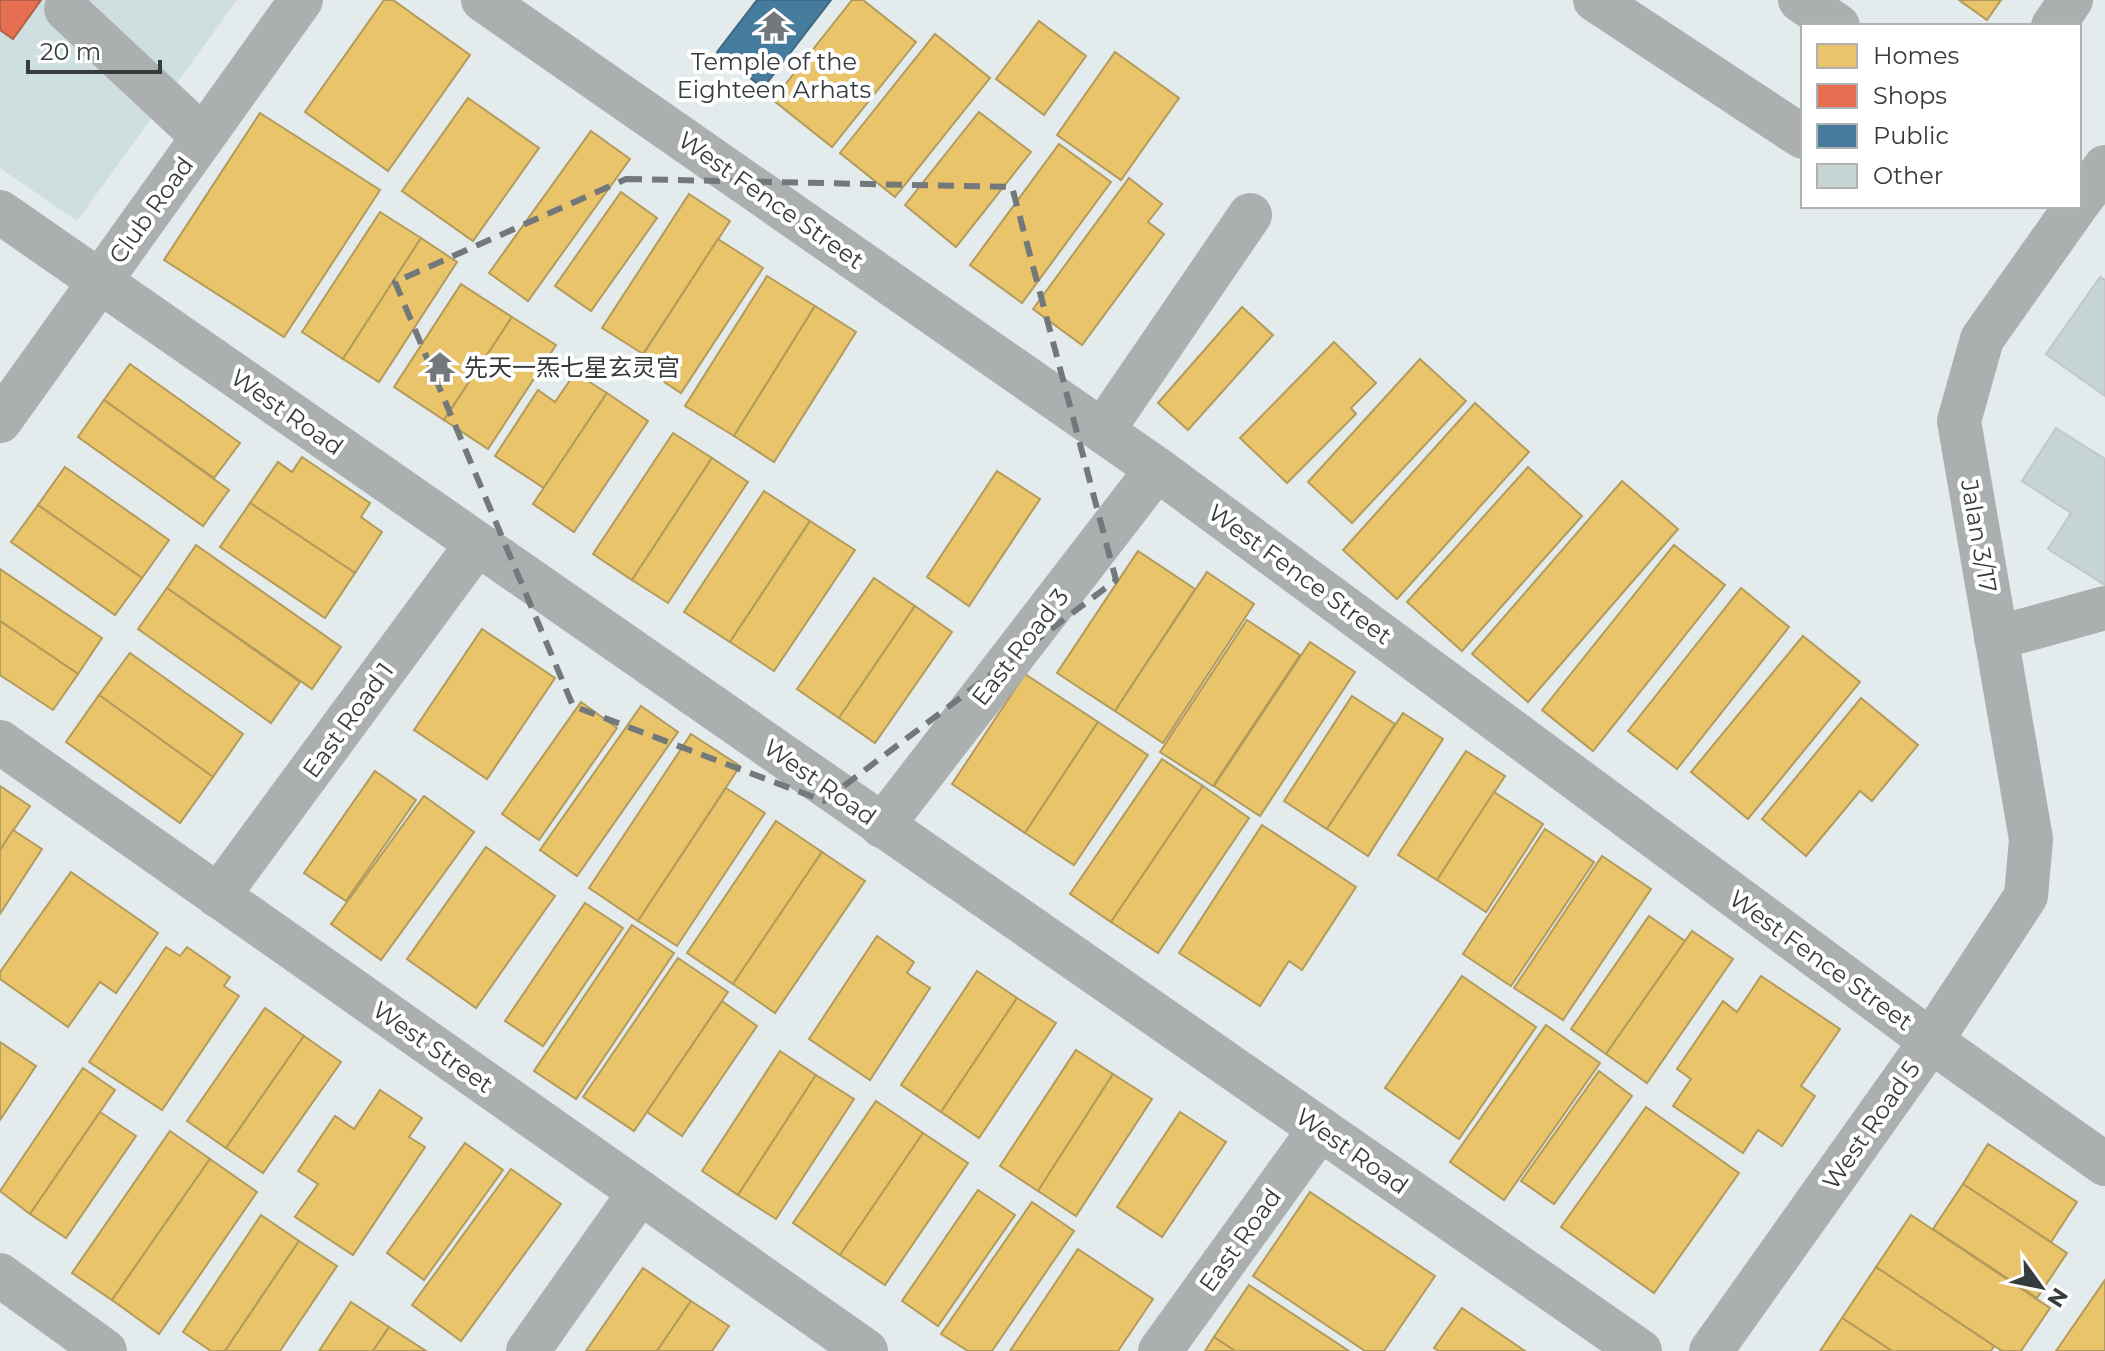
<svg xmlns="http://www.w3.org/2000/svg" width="2105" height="1351" viewBox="0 0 2105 1351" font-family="Montserrat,'Noto Sans SC',sans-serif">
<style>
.built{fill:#cfdfe0}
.homes{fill:#e9c46a;stroke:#b39b5c;stroke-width:2}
.shops{fill:#e76f51;stroke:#b25f4b;stroke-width:2}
.public{fill:#457b9d;stroke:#406880;stroke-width:2}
.building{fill:#c6d4d5;stroke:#c1c7c7;stroke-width:2}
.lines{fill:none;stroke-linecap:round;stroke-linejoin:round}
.minor{stroke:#acafb0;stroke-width:44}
.marked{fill:none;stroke:#73797a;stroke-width:6;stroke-dasharray:16 10;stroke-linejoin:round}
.labels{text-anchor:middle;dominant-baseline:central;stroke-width:8;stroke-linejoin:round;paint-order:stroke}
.poi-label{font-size:24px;fill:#363b3c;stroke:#fff}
.street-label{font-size:24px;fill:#363b3c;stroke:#fff}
</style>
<rect width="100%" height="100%" fill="#e4ebec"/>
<polygon class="built" points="0,0 237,0 77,221 0,168"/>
<g class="homes">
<polygon points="384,0 393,0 470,55 388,171 305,112"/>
<polygon points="852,0 863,0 916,42 832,147 773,100"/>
<polygon points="1959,0 2001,0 1987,20"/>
<polygon points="1039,21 1086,56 1044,115 996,79"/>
<polygon points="935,34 990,78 895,197 840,153"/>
<polygon points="1115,52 1179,98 1121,180 1057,135"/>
<polygon points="468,98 539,148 473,241 402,191"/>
<polygon points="979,112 1031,152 956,247 905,205"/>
<polygon points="260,113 380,190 284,337 164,260"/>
<polygon points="591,131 630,159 528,301 489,273"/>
<polygon points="1059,144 1111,182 1022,303 970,265"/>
<polygon points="1129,178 1162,204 1148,222 1164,234 1082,345 1033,309"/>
<polygon points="621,192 657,218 591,311 555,286"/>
<polygon points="689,194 730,221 643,354 602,328"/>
<polygon points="380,212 421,238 343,359 302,332"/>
<polygon points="421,238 457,262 379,382 343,359"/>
<polygon points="718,239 763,268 681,393 637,364"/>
<polygon points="767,276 815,306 734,436 685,406"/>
<polygon points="461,284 512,317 444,420 394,387"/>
<polygon points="815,306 856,332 774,462 734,436"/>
<polygon points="1242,307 1273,335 1188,430 1158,403"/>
<polygon points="512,317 556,345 488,449 444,420"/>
<polygon points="1334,342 1376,383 1351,408 1356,414 1287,483 1240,438"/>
<polygon points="1420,359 1466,401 1352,523 1308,482"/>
<polygon points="130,364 240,443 214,478 104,400"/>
<polygon points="575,373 607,393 544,488 495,456 538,390 555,402"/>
<polygon points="607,393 648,421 574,532 533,504"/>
<polygon points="104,400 229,490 203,526 78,437"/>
<polygon points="1475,403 1529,452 1397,599 1343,550"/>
<polygon points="673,433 712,458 632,580 593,554"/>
<polygon points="302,457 370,503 361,517 382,532 355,573 250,503 278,462 292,472"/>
<polygon points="712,458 748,482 668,603 632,580"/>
<polygon points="65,467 169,540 142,578 38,505"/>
<polygon points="1528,467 1582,516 1462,651 1407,602"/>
<polygon points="997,471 1040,499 969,606 927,577"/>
<polygon points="1622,481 1678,529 1528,702 1472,654"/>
<polygon points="764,491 810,521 730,642 684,612"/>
<polygon points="250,503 355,573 325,618 220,547"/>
<polygon points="38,505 142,578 115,615 11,542"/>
<polygon points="810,521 855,550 774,671 730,642"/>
<polygon points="196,545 341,647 312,689 167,588"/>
<polygon points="1674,545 1725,585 1593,751 1542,710"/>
<polygon points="1138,551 1195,589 1115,711 1057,673"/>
<polygon points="0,569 102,638 78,674 0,621"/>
<polygon points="1207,572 1254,604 1163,743 1115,711"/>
<polygon points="874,578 915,606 839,718 797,689"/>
<polygon points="167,588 300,682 271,723 138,629"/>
<polygon points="1741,588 1789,627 1677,769 1628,731"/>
<polygon points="915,606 952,632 875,743 839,718"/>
<polygon points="1247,620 1300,655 1213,786 1160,752"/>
<polygon points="0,621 78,674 53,710 0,675"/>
<polygon points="482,629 555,678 487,779 414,730"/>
<polygon points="1803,636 1860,682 1748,819 1691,772"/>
<polygon points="1310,642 1355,672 1260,816 1214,786"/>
<polygon points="130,653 243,734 213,777 99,695"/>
<polygon points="1025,674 1098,722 1025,833 952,784"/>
<polygon points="99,695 213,777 180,823 66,742"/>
<polygon points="1352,696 1395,724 1327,829 1284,801"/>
<polygon points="1861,698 1918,745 1872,801 1860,791 1806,856 1762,819"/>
<polygon points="581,702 617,728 539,840 502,814"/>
<polygon points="641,706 678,732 577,876 540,850"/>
<polygon points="1403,713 1443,739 1368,856 1327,829"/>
<polygon points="1098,722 1148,755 1074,865 1025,833"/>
<polygon points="691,734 740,766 638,921 589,888"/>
<polygon points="1466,751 1505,776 1437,880 1398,855"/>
<polygon points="1162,759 1203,786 1111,922 1070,894"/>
<polygon points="375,771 416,800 346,901 304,873"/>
<polygon points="0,786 30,806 0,850"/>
<polygon points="1203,786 1249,818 1158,953 1111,922"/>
<polygon points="726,788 765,813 677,946 638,921"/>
<polygon points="1494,792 1543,824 1486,912 1437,880"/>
<polygon points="424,796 474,832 381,960 331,924"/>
<polygon points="776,821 822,852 733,984 687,953"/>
<polygon points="1262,825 1356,887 1302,970 1289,961 1260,1006 1179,953"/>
<polygon points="1545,829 1594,862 1511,986 1463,954"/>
<polygon points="13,830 42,849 0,914 0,850"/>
<polygon points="486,847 555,896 476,1008 407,959"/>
<polygon points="822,852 865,881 775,1013 733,984"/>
<polygon points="1602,856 1651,889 1563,1020 1514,988"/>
<polygon points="71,872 158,933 116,993 100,982 68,1027 0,979 0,972"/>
<polygon points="585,903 623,928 543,1046 505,1021"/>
<polygon points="1649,916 1685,941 1606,1054 1571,1029"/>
<polygon points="632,925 674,953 576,1099 534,1071"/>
<polygon points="1692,931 1733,959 1647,1083 1606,1054"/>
<polygon points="877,936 914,962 907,973 930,988 870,1080 809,1039"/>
<polygon points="166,947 180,956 187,947 230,977 224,986 239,996 162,1110 89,1062"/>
<polygon points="678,958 728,992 634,1131 583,1097"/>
<polygon points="977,971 1017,998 941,1112 901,1085"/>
<polygon points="1462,976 1536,1027 1459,1139 1385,1088"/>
<polygon points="1761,976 1840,1029 1801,1086 1815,1096 1782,1146 1758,1130 1743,1153 1673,1106 1691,1079 1677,1069 1723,1001 1737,1012"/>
<polygon points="1017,998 1056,1023 979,1138 941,1112"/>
<polygon points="722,1001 757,1026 682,1136 647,1112"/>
<polygon points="265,1008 304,1036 226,1148 187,1121"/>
<polygon points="1546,1025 1600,1063 1504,1200 1450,1162"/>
<polygon points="304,1036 341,1062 263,1173 226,1148"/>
<polygon points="0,1042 36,1066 0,1120"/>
<polygon points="1076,1050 1113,1074 1038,1191 1000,1166"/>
<polygon points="780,1051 816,1075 738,1195 702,1171"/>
<polygon points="83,1068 115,1090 30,1214 0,1191"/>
<polygon points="1599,1071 1632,1096 1554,1204 1521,1181"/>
<polygon points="1113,1074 1152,1099 1076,1216 1038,1191"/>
<polygon points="816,1075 854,1099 776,1219 738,1195"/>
<polygon points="380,1090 422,1118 409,1137 425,1147 353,1255 295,1217 318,1184 298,1171 335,1116 354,1129"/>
<polygon points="876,1101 923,1133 840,1255 793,1223"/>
<polygon points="1646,1107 1739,1173 1654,1293 1561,1227"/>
<polygon points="100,1112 136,1136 66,1238 30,1214"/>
<polygon points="1180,1112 1226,1142 1162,1237 1117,1207"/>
<polygon points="170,1131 210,1159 112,1300 72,1273"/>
<polygon points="923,1133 968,1163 885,1285 840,1255"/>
<polygon points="465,1143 503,1170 424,1280 387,1253"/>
<polygon points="1988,1144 2077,1202 2051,1242 1963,1184"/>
<polygon points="210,1159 257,1192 159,1334 112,1300"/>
<polygon points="511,1169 561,1204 461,1341 412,1305"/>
<polygon points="1963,1184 2067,1253 2037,1298 1933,1229"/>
<polygon points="978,1190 1015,1215 938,1326 902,1301"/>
<polygon points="1310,1192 1435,1276 1384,1351 1365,1351 1253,1276"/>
<polygon points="1032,1202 1074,1231 992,1351 968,1351 941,1334"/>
<polygon points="261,1215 299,1241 225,1351 211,1351 183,1332"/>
<polygon points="1911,1215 2050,1308 2021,1351 2002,1351 1876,1267"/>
<polygon points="299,1241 337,1266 280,1351 225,1351"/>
<polygon points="1078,1249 1153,1299 1118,1351 1010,1351"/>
<polygon points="1876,1267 1994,1346 1991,1351 1892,1351 1842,1318"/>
<polygon points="643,1268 691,1301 657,1351 586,1351"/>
<polygon points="2105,1280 2105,1351 2056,1351"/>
<polygon points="1249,1285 1349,1351 1235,1351 1214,1337"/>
<polygon points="691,1301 729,1326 712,1351 657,1351"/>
<polygon points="351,1302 389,1327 373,1351 319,1351"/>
<polygon points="1462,1308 1525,1351 1439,1351 1434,1348"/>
<polygon points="1842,1318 1892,1351 1820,1351"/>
<polygon points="389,1327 426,1351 373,1351"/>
<polygon points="1214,1337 1235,1351 1205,1351"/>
</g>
<polygon class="shops" points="0,0 41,0 13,39 0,30"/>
<polygon class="public" points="757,0 831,0 763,88 717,52"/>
<g class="building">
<polygon points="2100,277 2105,280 2105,396 2046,354"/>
<polygon points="2056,428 2105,459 2105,585 2048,549 2071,513 2022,481"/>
</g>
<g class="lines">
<g class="minor">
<polyline points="483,0 1157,469 1931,1041 2105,1164"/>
<polyline points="1595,0 1803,137"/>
<polyline points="1800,0 1838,26"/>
<polyline points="66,9 203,137"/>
<polyline points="2053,26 2071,0"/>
<polyline points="2079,202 2105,167"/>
<polyline points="0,212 1640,1351"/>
<polyline points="0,421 301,0"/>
<polyline points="1103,430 1250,215"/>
<polyline points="1996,638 2105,608"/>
<polyline points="0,742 866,1351"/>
<polyline points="882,826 1157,469"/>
<polyline points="218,896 477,544"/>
<polyline points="0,1275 105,1351"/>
<polyline points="528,1351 640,1192"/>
<polyline points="1160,1351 1320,1129"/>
<polyline points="1711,1351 1931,1041 2026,896 2031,839 1959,421 1982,339 2076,206"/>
</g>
</g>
<path class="marked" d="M626,179L1012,187L1116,580L824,801L573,706L395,282Z"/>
<defs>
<symbol id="temple-bare" viewBox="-9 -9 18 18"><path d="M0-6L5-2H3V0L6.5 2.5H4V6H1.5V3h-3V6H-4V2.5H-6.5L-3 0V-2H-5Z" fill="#73797a" stroke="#fff" stroke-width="2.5" paint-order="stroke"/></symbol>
</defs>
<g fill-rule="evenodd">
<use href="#temple-bare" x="752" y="4" width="44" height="44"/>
<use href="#temple-bare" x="418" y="345" width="44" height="44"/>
</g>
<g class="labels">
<g class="poi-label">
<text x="774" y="61">Temple of the<tspan x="774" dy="28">Eighteen Arhats</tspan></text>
<text x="464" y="367" text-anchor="start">先天一炁七星玄灵宫</text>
</g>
<g class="street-label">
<text transform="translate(771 200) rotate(35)">West Fence Street</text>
<text transform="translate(151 210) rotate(-54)">Club Road</text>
<text transform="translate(287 412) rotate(35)">West Road</text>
<text transform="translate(1979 536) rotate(80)">Jalan 3/17</text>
<text transform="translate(1300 574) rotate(36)">West Fence Street</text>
<text transform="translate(1020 647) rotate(-52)">East Road 3</text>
<text transform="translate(348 720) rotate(-54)">East Road 1</text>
<text transform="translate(820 782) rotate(35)">West Road</text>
<text transform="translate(1821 960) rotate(36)">West Fence Street</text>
<text transform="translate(433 1047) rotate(35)">West Street</text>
<text transform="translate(1871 1125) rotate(-55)">West Road 5</text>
<text transform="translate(1352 1151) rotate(35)">West Road</text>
<text transform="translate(1240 1240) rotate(-54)">East Road</text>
</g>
</g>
<rect x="1801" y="24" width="280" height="184" fill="#ffffff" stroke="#afb1b1" stroke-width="2"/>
<rect x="1817" y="44" width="40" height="24" fill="#e9c46a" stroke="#afb1b1" stroke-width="2"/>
<text x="1873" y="64" font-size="24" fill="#363b3c">Homes</text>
<rect x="1817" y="84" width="40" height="24" fill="#e76f51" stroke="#afb1b1" stroke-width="2"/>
<text x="1873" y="104" font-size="24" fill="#363b3c">Shops</text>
<rect x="1817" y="124" width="40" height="24" fill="#457b9d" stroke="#afb1b1" stroke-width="2"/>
<text x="1873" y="144" font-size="24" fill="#363b3c">Public</text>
<rect x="1817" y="164" width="40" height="24" fill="#c6d4d5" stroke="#afb1b1" stroke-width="2"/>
<text x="1873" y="184" font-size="24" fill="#363b3c">Other</text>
<g transform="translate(2041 1287) rotate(123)" stroke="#ffffff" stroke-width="6" paint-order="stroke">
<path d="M0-6L14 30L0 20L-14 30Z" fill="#363b3c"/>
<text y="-12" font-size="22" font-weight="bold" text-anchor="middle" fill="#363b3c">N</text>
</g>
<path d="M28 60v12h132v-12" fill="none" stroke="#363b3c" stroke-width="4"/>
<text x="40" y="60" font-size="24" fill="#363b3c" stroke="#ffffff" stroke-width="6" paint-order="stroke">20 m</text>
</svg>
